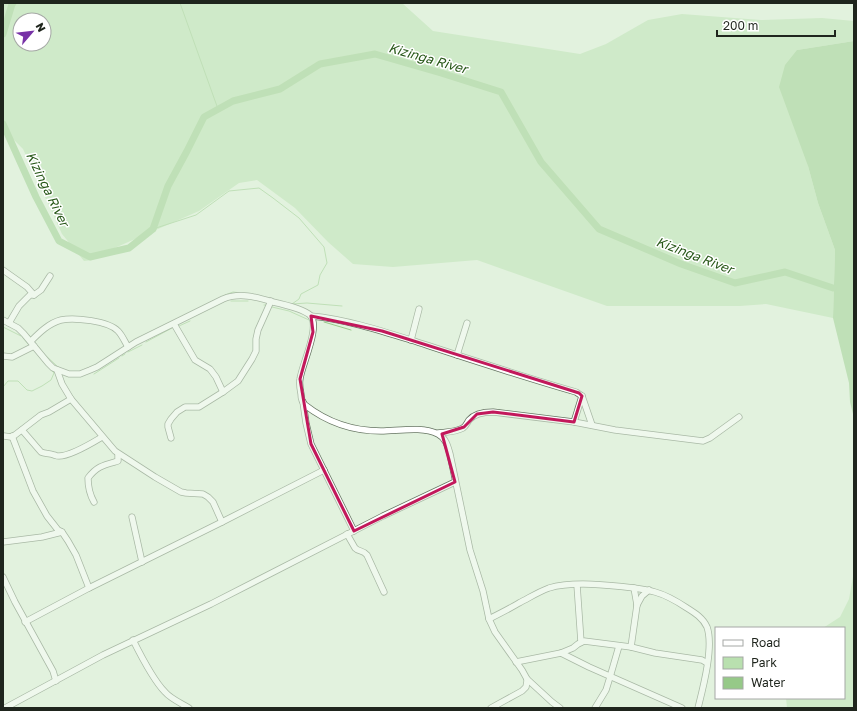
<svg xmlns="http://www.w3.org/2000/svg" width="857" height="711" viewBox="0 0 857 711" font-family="'Golos Text',sans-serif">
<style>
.green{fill:#b9e0af;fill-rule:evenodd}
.water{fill:#96c988}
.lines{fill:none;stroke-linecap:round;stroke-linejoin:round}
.stream{stroke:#96c988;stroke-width:1}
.river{stroke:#96c988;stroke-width:7}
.minor-casing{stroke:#657461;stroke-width:7}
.minor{stroke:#fff;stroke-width:5.5}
.marked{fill:none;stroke:#c2185b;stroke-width:3;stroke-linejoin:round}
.labels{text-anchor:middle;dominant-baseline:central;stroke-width:3;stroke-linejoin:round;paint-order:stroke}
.water-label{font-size:13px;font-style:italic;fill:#285819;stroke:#fff}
</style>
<rect width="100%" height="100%" fill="#e2f2de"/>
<g class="green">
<path d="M3,3H402L433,31L580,54L606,44L648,20L682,14L761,20L822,18L854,21V41L797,50L808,166L818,203L835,250L833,318L766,304L740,306H607L477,260L393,267L353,264L328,242L295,208L257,180L239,183L199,211L110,250L92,260L84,261L62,234L23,149L3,129ZM20,20H44V44H20Z"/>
<polygon points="854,571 854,708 787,708 786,698 844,698 844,628 823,628 840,617 849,599"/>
</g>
<polygon class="water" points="854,41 854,418 850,402 849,383 833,318 835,250 818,203 808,166 779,87 785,65 797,50"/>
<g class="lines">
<g class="stream">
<polyline points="180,3 218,109"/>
<polyline points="153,229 196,215 229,191 259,188 273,198 299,218 324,247 327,263 320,275 318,285 301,294 299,299 292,304"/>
<polyline points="225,295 233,292 241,293"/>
<polyline points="231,301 248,301"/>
<polyline points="292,304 307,303 342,306"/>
<polyline points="264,305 266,305"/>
<polyline points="272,307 289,311 309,320"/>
<polyline points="3,317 7,319"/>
<polyline points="324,322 351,330"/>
<polyline points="179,326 190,321"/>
<polyline points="3,327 21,336"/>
<polyline points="28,335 31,337"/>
<polyline points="23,338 29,345"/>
<polyline points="34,342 42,351"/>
<polyline points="146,342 172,328"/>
<polyline points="33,349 44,362"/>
<polyline points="128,352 142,345"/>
<polyline points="44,354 57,366"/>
<polyline points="122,356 125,354"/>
<polyline points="94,374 119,358"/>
<polyline points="3,387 8,381 18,381 27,390 32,391 42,386 51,380 54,373 47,366"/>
</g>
<g class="river">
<polyline points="3,34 12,4 13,3"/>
<polyline points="3,124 36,197 59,241 90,257 129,248 153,229 168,186 187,151 204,117 233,101 280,89 320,64 375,54 441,73 501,92 541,162 599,229 681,264 735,283 785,272 833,288"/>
</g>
<defs>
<g id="minor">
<polyline points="3,270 27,287 34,295"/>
<path d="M311,316C344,319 379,330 411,340C466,358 520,376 576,392L582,396L592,425"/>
<path d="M3,320L18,328L24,334L48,363L53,368L69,374H80L90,370L97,367L136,342L223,299C240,292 256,297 273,302C282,304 303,309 310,315C321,326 302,364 300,379C299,384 300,389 301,394C301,398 302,402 305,405C328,423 353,431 381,431C398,431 422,426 438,434C446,438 448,447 450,454L470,550L483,591L489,619L495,632L522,670L527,679V681L526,687L522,691L491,708"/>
<polyline points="9,323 19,306 30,295 34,295 41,290 50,276"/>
<polyline points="174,324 195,360 210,369 216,377 223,392"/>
<polyline points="411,340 419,309"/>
<path d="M31,341C39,333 49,323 61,320C74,317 109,321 118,331C122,335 125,342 128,347"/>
<polyline points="457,355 467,323"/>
<polyline points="3,356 12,357 34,346"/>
<polyline points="57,370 62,384 71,399 115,451 155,477 181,492 186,493 203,494 208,497 213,502 222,522"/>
<polyline points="303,402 306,423 311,444 354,531"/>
<polyline points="574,422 582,396"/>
<path d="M22,430L41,452C45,454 49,453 54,455C58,456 55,456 59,456C71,456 92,443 102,437"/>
<path d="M438,433C446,432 456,432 463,428C466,426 467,423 469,420C475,413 484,412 493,412L574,422L615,430L703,441L710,438L739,417"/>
<polyline points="4,436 11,437 15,435 41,415 49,412 71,399"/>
<polyline points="12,436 33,491 47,516 58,530 62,532 68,541 76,555 89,588"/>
<polyline points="171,438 168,427 168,424 171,419 177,412 185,407 199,407 223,392 238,381 252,359 256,351 256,339 258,330 271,301"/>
<path d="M94,502C90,495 88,487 88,478C97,466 104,465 118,461V454"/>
<polyline points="132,517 142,562"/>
<path d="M347,534L355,548C359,552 363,550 367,555L384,592"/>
<polyline points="3,542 42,537 62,532"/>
<polyline points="3,577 15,602 53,671 56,681"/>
<polyline points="577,585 581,642"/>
<polyline points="634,588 637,605"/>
<path d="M489,619C499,614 509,609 519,603C529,598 538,592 549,588C573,581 609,585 634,588C641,589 648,590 655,592C666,595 678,602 687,608C695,613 703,618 707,627C714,647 703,688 698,708"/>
<polyline points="25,622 89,588 222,522 324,470"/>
<path d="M133,640C141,656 153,680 165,692C171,699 181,703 189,708"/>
<polyline points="631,647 637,605 642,596 649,590"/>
<polyline points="561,653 589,667 682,708"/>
<polyline points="516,662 561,653 573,648 578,644 584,641 631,647 655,653 702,660 707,663"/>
<polyline points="527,679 552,702 560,708"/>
<polyline points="5,708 103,655 211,604 383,516 455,482"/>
<polyline points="595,708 606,690 610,677 619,646"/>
</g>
</defs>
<use href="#minor" class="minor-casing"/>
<use href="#minor" class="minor"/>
</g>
<path d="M0 0H857V711H0ZM311,316L382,331L579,393L582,396L574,422L493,412L477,414L464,427L442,434L455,482L354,531L311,444L300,379L313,332Z" fill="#e2f2de" fill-opacity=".55" fill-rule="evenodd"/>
<path class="marked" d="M311,316L382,331L579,393L582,396L574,422L493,412L477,414L464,427L442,434L455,482L354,531L311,444L300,379L313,332Z"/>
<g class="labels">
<g class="water-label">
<text transform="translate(428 58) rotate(16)">Kizinga River</text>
<text transform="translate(48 189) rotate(64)">Kizinga River</text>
<text transform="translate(695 255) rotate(21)">Kizinga River</text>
</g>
</g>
<rect width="857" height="711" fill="none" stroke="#1f251d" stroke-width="8"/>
<rect x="715" y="627" width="130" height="72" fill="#ffffff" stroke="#a5a8a5"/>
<rect x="723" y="640" width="20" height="6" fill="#ffffff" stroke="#a5a8a5"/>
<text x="751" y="647" font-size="12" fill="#1f251d">Road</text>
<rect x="723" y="657" width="20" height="12" fill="#b9e0af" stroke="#a5a8a5"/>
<text x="751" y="667" font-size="12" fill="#1f251d">Park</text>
<rect x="723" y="677" width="20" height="12" fill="#96c988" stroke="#a5a8a5"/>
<text x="751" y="687" font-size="12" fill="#1f251d">Water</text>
<g transform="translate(32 32) rotate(62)"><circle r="19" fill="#ffffff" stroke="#a5a8a5"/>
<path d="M0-3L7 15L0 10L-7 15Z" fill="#7732a6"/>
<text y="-6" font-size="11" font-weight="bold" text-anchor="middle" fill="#1f251d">N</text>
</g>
<path d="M717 30v6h118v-6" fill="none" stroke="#1f251d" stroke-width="2"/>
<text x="723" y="30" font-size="12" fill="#1f251d" stroke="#ffffff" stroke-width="3" paint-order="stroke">200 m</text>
</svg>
